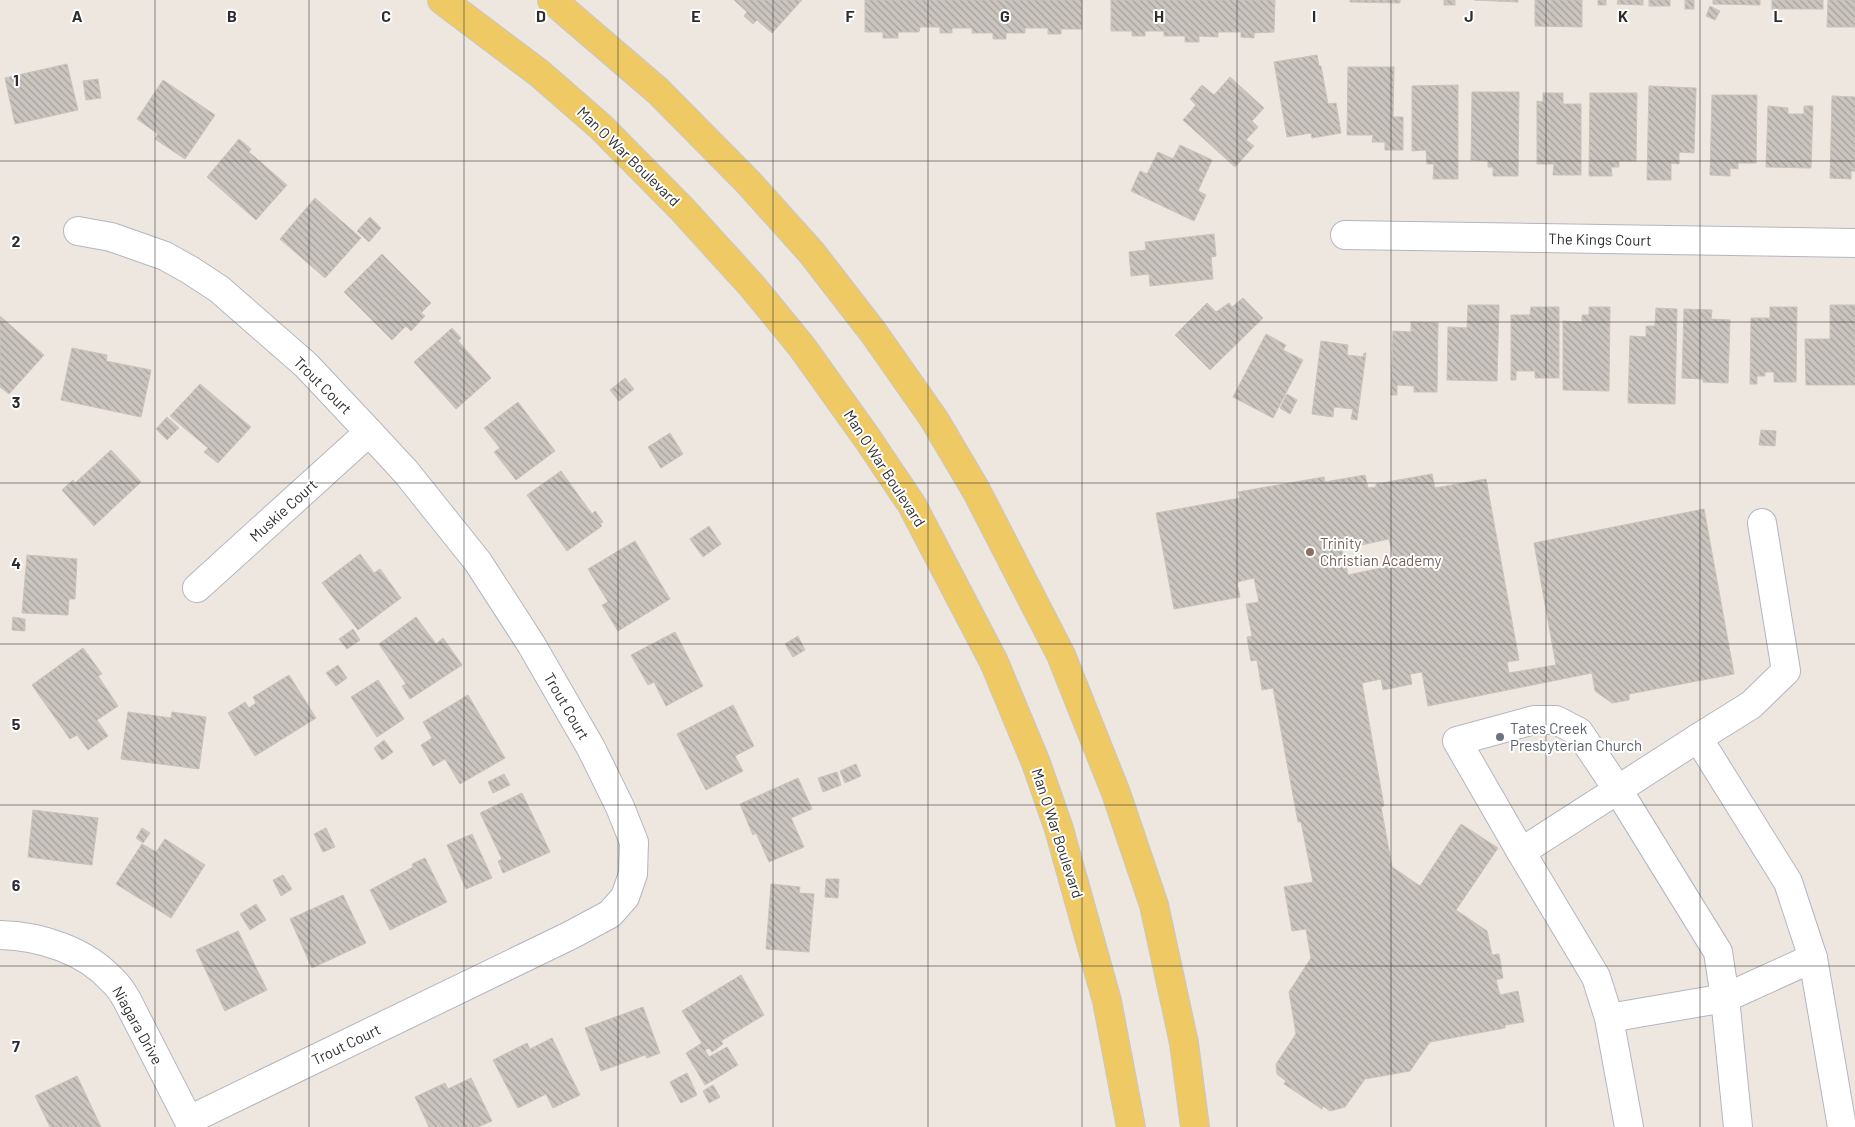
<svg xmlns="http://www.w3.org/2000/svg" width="1855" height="1127" viewBox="0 0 1855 1127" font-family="Barlow,sans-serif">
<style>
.building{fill:url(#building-back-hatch);stroke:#c9c3b9;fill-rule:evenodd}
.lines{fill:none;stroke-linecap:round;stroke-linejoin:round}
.minor-casing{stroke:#b3b6c0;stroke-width:30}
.major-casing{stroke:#c8c8c8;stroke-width:30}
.minor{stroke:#fff;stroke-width:28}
.major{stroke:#eec964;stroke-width:28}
.grid{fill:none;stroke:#2d2d2d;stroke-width:1;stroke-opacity:0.55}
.education-dot{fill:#8d6e63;stroke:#fff;stroke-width:2}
.worship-dot{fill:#6b7280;stroke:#fff;stroke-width:2}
.labels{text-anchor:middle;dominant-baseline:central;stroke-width:4;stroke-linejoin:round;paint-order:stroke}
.street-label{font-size:15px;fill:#2d2d2d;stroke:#fff}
.education-label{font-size:15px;fill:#785e54;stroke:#fff;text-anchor:start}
.worship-label{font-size:15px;fill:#5b616d;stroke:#fff;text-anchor:start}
.grid-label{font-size:16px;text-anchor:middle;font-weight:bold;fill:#2d2d2d;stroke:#fff;stroke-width:4;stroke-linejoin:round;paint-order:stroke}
</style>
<defs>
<pattern id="building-back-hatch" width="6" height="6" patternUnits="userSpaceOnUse" patternTransform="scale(1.25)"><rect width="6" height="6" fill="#cac5be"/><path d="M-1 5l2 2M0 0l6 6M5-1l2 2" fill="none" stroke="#a4a09b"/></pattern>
</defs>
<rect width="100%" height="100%" fill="#eee7e0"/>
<g class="building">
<polygon points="734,0 802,0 772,33 757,20 753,24 744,16 747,12"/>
<polygon points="865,0 1082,0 1082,29 1061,29 1061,34 1048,34 1048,28 1025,28 1025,33 1006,33 1006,39 993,39 993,33 972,33 972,28 952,28 952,33 940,33 940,27 920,27 919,32 898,32 898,38 883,38 883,32 865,32"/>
<polygon points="1111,0 1275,0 1274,32 1254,33 1254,38 1241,37 1241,32 1218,32 1218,37 1199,36 1199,42 1185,42 1185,36 1164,36 1164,31 1145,31 1145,36 1132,36 1132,31 1111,31"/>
<polygon points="1350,0 1400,0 1400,3 1350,2"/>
<rect x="1444" y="0" width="11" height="5"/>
<polygon points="1474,0 1518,0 1518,2"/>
<polygon points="1535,0 1582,0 1582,27 1535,26"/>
<rect x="1598" y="0" width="8" height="5"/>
<polygon points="1618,0 1643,0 1643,5 1617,4"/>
<rect x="1649" y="0" width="21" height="6"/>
<rect x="1685" y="0" width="9" height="9"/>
<polygon points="1713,0 1760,0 1760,5 1713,4"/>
<rect x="1772" y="0" width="51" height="9"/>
<polygon points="1828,0 1855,0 1855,27 1827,27"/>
<polygon points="1710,6 1720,11 1715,20 1706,16"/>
<polygon points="1317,55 1319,66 1321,66 1328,104 1336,103 1341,133 1312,138 1311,133 1287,137 1274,62"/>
<polygon points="67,64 78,110 15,124 5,78"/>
<polygon points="1348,67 1394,67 1393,117 1403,117 1403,150 1385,150 1385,142 1372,142 1373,135 1347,135"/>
<polygon points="1230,77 1264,108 1252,121 1258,127 1246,140 1254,146 1235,167 1183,120 1196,105 1190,99 1202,85 1214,95"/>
<polygon points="98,79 101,98 86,100 83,81"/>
<polygon points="163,80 215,115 185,159 155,139 158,134 137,119"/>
<polygon points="1458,85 1458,179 1433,179 1434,164 1427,164 1426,150 1412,151 1412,86"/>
<polygon points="1649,86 1696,88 1694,153 1679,152 1679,164 1671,163 1671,180 1647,180"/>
<polygon points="1472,92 1519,92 1518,176 1493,176 1493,167 1488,167 1488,161 1471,160"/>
<polygon points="1543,93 1563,93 1563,104 1581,104 1581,175 1553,175 1554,164 1537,164 1537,101 1543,102"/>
<polygon points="1590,93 1637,93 1636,161 1619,161 1619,167 1611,167 1612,176 1589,176"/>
<polygon points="1712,95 1757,95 1756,163 1738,163 1738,169 1730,168 1730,176 1710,175"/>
<polygon points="1832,96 1855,97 1855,171 1851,171 1851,179 1830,178"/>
<polygon points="1768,106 1788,108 1788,114 1804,114 1804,106 1813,106 1811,168 1766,167"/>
<polygon points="239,139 251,149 249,152 287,185 256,220 207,177"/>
<polygon points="1180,145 1212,160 1198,191 1206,195 1194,221 1131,191 1140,171 1147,174 1158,152 1173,159"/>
<polygon points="315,198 361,238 325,278 280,239"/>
<polygon points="370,217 381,228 369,242 357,231"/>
<polygon points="1214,234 1216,256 1211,257 1213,279 1150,286 1149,274 1131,276 1129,252 1146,250 1145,242"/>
<polygon points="382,254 431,303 421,313 425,316 411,331 406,326 392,340 344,292"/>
<polygon points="1243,298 1263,318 1210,370 1175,335 1207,303 1216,312 1229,303 1232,307"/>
<polygon points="1468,305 1499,305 1497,381 1447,380 1448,327 1467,328"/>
<polygon points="1830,305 1855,305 1855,385 1806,385 1805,339 1830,339"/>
<polygon points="1531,307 1559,307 1559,378 1535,378 1535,371 1516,371 1516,380 1511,380 1511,315 1530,315"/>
<polygon points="1589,307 1610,307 1609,391 1563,390 1563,321 1582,322 1582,315 1589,315"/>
<polygon points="1770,307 1797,307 1796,382 1774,382 1774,372 1765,372 1765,376 1757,376 1757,384 1750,384 1751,318 1770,318"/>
<polygon points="1656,308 1677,309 1675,404 1628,403 1630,336 1646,337 1646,326 1655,326"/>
<polygon points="1684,309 1712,310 1711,319 1730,320 1728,383 1703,382 1703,379 1682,378"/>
<polygon points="0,316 44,355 9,394 0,387"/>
<polygon points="1411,322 1438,323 1437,392 1414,392 1414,386 1397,385 1397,395 1391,395 1393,331 1411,332"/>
<polygon points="452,328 461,338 458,341 491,378 456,409 414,362"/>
<polygon points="1266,334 1286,345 1283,350 1303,360 1273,418 1233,397"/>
<polygon points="1321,341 1348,345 1347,355 1363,357 1364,353 1366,353 1357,420 1351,419 1353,409 1334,407 1333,417 1312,414"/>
<polygon points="72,348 107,355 106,361 151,370 141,417 61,400"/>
<polygon points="625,378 634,389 619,401 610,390"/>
<polygon points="200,384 251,427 218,463 204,452 208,448 170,416"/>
<polygon points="1287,394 1297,400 1290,414 1280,408"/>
<polygon points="518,402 555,451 516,480 494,452 500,448 484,428"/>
<polygon points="167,417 179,428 167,440 156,429"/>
<polygon points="1761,430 1776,431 1775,446 1759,445"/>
<polygon points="670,433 683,454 661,468 648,447"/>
<polygon points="111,450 141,482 94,526 62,490 73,480 75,483"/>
<polygon points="561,471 592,514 595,511 603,522 600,524 602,526 567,551 527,495"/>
<path d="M1432,474L1435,488L1486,479L1519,660L1507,662L1509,673L1556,665L1534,543L1704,509L1734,674L1629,694V700L1612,703L1595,691L1592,673L1428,706L1422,672L1410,674L1412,684L1383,690L1381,679L1362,683L1384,806L1381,807L1392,867L1420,886L1461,824L1498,848L1456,910L1487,931L1492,955L1499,954L1503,978L1496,980L1500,995L1518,991L1524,1022L1505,1025V1028L1430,1042L1410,1071L1365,1079L1345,1107L1330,1111L1323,1106L1322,1109L1284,1084L1286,1081L1277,1074L1276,1064L1296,1034L1289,992L1311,958L1306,929L1292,931L1284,887L1313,882L1301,822H1298L1273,688L1262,690L1257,660L1251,661L1247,637L1252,636L1246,604L1259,602L1254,578L1237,582L1240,597L1174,609L1156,513L1240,498L1238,492L1324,477L1325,482L1365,475L1368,488L1376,487V484ZM1389,539L1395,565L1348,575L1342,549Z"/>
<polygon points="709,526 721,544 703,557 690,539"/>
<polygon points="635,541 670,599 618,631 602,605 608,602 588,569"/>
<polygon points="360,554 374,573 380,569 401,598 358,630 322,583"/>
<polygon points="27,555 77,559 75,599 69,599 68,615 22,613"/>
<polygon points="13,617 25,619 25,631 12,630"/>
<polygon points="416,617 436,644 443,638 462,665 410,699 402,686 406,684 379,644"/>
<polygon points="353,629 360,640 347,649 339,639"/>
<polygon points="675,632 703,686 666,706 654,682 648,685 631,655"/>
<polygon points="798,636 805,650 793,657 785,644"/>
<polygon points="83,648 102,674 98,676 118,706 97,720 108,736 88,750 77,735 70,739 32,685"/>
<polygon points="338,665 347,678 336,686 326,673"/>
<polygon points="289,675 316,718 255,756 228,713 245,702 249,708 256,703 253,697"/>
<polygon points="378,680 404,719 377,737 351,697"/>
<polygon points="468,695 505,758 460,784 445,759 433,766 421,745 432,738 423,722"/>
<polygon points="733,705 754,746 735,756 743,771 706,790 677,734"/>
<polygon points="128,712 171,718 172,712 206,717 199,769 121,759"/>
<polygon points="384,740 393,752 382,760 374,748"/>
<polygon points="856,764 861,776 845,783 840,771"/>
<polygon points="837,772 841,785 823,792 818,778"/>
<polygon points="504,774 510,785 493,793 488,782"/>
<polygon points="798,778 812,809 791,818 804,847 769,862 756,833 753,835 740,804"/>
<polygon points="522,793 550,852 503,873 498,861 502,859 480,813"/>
<polygon points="33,810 98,818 92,865 28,857"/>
<polygon points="142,828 150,833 143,843 136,838"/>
<polygon points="326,828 335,847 323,852 314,834"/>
<polygon points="472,834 492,878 466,889 447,845"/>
<polygon points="165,839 205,865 171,918 116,884 142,844 156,852"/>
<polygon points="425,858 447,902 390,930 370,890 413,867 412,864"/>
<polygon points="283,875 292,889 281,896 273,880"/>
<polygon points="826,879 839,879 838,898 825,897"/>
<polygon points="771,884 800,887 799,893 814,894 809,952 766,949"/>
<polygon points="343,895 366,943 312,968 290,919"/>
<polygon points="256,904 266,920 250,930 240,914"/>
<polygon points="238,931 267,990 225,1011 196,950"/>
<polygon points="741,975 764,1015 721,1041 723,1044 712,1052 709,1048 705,1050 709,1057 727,1047 738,1065 705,1085 686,1053 702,1043 682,1011"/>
<polygon points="643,1007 660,1053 647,1058 645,1055 601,1071 585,1028"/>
<polygon points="552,1038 580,1095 553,1108 546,1094 518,1108 493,1060 527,1043 530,1049"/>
<polygon points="687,1073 697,1095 681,1103 670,1082"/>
<polygon points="77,1076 101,1127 50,1127 35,1096"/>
<polygon points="471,1078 492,1121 478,1127 429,1127 415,1097 445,1083 448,1089"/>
<polygon points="713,1085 720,1097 709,1103 703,1091"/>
</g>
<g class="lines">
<defs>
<g id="minor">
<polyline points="78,231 111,237 165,256 190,270 219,289 306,365 369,432 406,472 478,562 531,644 591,748 620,807 634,842 633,874 625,897 610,914 571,935 189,1120"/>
<polyline points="1345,235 1855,243"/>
<polyline points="197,588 369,432"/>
<polyline points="1698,738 1751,705 1786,671 1762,523"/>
<polyline points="1521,852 1457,741 1534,720 1556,720 1579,732 1618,790 1718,952 1725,998 1738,1127"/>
<path d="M0,935C40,936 85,950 113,981C119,986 123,993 127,1000L192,1127"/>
<polyline points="1609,1018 1725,998 1813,958"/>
<polyline points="1629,1127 1609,1018 1596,977 1521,852 1698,738 1788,882 1813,958 1842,1127"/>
</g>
<g id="major">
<polyline points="442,0 539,73 601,127 682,209 752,286 802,347 867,438 912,505 994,662 1036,763 1059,829 1107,1001 1131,1127"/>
<polyline points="552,0 658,91 748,182 811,252 873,332 934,419 976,490 1061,655 1116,793 1154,905 1184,1043 1195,1127"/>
</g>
</defs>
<use href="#minor" class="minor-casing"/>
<use href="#major" class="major-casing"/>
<use href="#minor" class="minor"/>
<use href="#major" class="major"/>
</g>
<path class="grid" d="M155,0V1127M309,0V1127M464,0V1127M618,0V1127M773,0V1127M928,0V1127M1082,0V1127M1237,0V1127M1391,0V1127M1546,0V1127M1700,0V1127M0,161H1855M0,322H1855M0,483H1855M0,644H1855M0,805H1855M0,966H1855"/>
<circle class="education-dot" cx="1310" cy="552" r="5"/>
<circle class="worship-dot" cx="1500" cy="737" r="5"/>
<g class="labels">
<g class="street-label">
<text transform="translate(629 156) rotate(44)">Man O War Boulevard</text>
<text transform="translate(1600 239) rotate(1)">The Kings Court</text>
<text transform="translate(323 385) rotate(45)">Trout Court</text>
<text transform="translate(885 468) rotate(57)">Man O War Boulevard</text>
<text transform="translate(283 510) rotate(-42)">Muskie Court</text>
<text transform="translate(567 706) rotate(60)">Trout Court</text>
<text transform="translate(1058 833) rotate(72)">Man O War Boulevard</text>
<text transform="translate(138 1025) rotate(61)">Niagara Drive</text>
<text transform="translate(346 1044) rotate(-26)">Trout Court</text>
</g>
<g class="education-label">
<text x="1320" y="543">Trinity<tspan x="1320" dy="17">Christian Academy</tspan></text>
</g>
<g class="worship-label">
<text x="1510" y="728">Tates Creek<tspan x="1510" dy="17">Presbyterian Church</tspan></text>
</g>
</g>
<g class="grid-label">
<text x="77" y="22">A</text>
<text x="232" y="22">B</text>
<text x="386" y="22">C</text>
<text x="541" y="22">D</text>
<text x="696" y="22">E</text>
<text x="850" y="22">F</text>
<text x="1005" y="22">G</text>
<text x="1159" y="22">H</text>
<text x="1314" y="22">I</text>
<text x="1469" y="22">J</text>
<text x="1623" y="22">K</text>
<text x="1778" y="22">L</text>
<text x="16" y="86">1</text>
<text x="16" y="247">2</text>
<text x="16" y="408">3</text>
<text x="16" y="569">4</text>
<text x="16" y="730">5</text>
<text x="16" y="891">6</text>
<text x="16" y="1052">7</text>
</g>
</svg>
